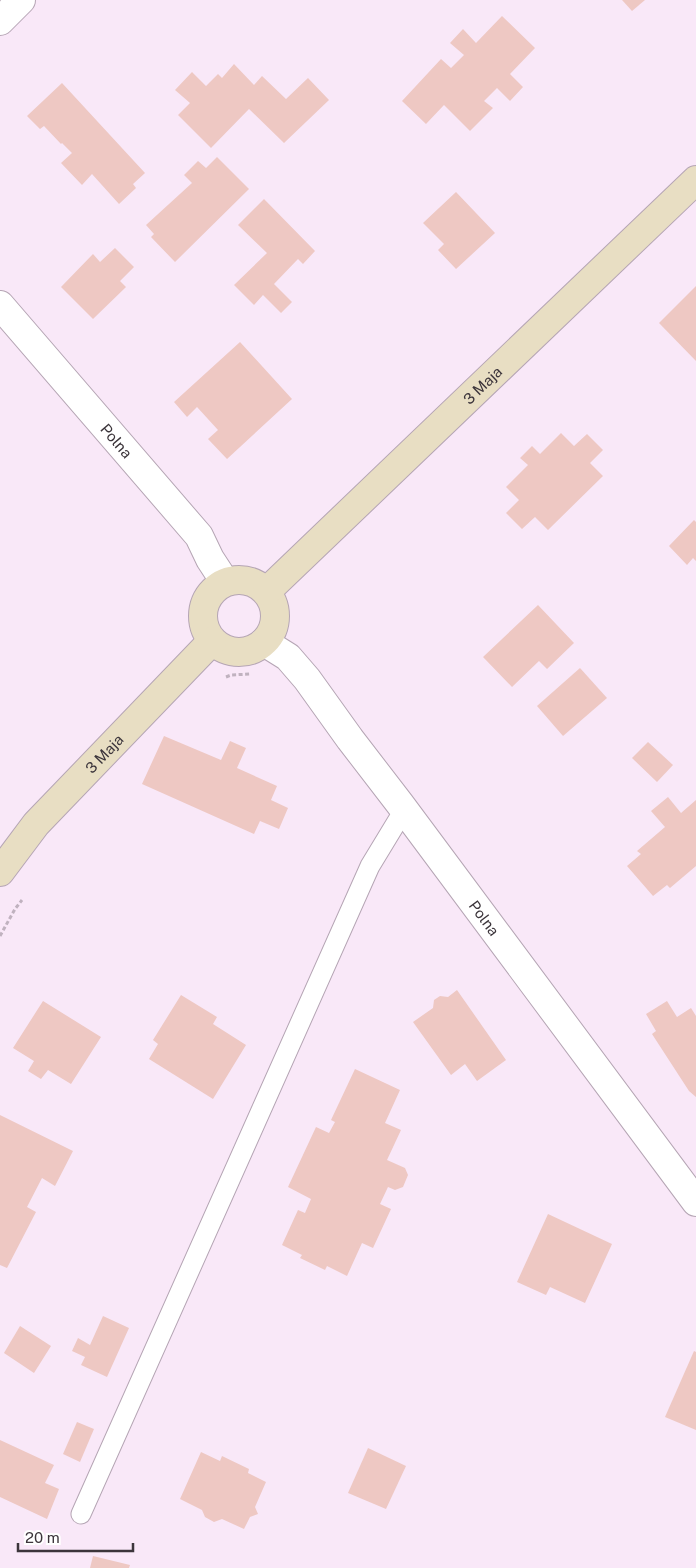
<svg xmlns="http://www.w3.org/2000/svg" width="696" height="1568" viewBox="0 0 696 1568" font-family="'Public Sans',sans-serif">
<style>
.building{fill:#eec8c3}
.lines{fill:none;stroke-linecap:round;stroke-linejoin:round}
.lane-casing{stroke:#b5a5b4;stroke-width:21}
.street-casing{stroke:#b5a5b4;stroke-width:30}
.secondary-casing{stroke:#b5a5b4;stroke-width:30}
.path{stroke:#c0b2bf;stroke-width:3;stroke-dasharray:4 2.5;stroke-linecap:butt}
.lane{stroke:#fff;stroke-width:19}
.street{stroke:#fff;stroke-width:28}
.secondary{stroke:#e8dec3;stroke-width:28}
.labels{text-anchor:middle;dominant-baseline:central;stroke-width:4.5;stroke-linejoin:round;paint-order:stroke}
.street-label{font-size:15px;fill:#3c353b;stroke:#fff}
</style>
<rect width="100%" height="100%" fill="#f9e8f8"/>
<g class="building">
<polygon points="622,0 645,0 632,11"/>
<polygon points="502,16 535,48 510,74 523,87 510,101 497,88 484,101 493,108 470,131 444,105 426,124 402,101 441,59 451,68 464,55 450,43 463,29 476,43"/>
<polygon points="234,64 254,85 262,76 286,99 308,78 329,100 284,143 249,109 211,148 178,115 190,103 175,90 192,72 206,86 218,74 222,78"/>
<polygon points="62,83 145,173 133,184 136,188 119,204 92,174 82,185 61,163 72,153 62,143 61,144 44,126 40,129 27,116"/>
<polygon points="217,157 249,189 175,262 151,237 154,234 146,225 192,183 184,175 198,161 206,168"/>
<polygon points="456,192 495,233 456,269 438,250 444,244 423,223"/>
<polygon points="264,199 315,251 303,264 298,259 274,284 292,302 281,313 263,295 254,305 234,285 267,253 238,225"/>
<polygon points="115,248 134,267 120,281 126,287 93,319 61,287 93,254 100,262"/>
<polygon points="696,286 696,361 659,323"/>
<polygon points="240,342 292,399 227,459 208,439 218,430 197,407 187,417 174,402"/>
<polygon points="561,433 574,446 587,434 603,450 590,463 603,476 548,530 535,517 522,529 506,513 519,500 506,487 528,465 520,458 532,446 540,454"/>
<polygon points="694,520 696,522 696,561 693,558 687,565 669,546"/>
<polygon points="538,605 574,643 547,669 539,661 512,687 483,657"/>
<polygon points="580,668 607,698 563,736 537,706"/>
<polygon points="164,736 221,760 230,741 246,748 237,768 277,786 271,800 288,808 279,829 260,821 254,834 142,784"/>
<polygon points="648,742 673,765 657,782 632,758"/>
<polygon points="668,797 681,813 696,800 696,866 670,888 667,885 653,896 627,866 641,854 637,851 665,827 651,811"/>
<polygon points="457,990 506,1060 477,1081 465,1064 451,1075 413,1022 433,1008 434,1000 440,996 448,997"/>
<polygon points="181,995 217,1017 213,1024 246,1045 213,1099 149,1059 158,1044 153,1040"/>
<polygon points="43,1001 101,1037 71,1084 48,1070 41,1079 28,1071 34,1061 13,1048"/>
<polygon points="667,1001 677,1017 691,1008 696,1016 696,1097 689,1091 652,1034 656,1031 646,1014"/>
<polygon points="355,1069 400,1090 385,1123 401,1130 387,1160 405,1168 408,1175 403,1187 395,1190 388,1187 380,1204 391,1209 373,1248 362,1243 347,1276 327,1266 325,1270 300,1258 302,1255 282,1245 298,1210 305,1213 311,1199 288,1187 316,1127 329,1133 335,1122 331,1120"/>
<polygon points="0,1115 73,1151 55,1186 42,1178 27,1207 36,1212 7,1268 0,1265"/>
<polygon points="548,1214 612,1244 585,1303 550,1287 546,1295 517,1282"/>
<polygon points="103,1316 129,1328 107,1377 81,1365 85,1357 72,1351 78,1338 90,1345"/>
<polygon points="20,1326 51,1346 34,1373 4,1353"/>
<polygon points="694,1351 696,1352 696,1430 665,1417"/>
<polygon points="77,1422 94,1429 80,1462 63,1454"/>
<polygon points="0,1440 54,1465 45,1483 59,1489 47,1519 0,1497"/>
<polygon points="368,1448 406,1466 386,1509 348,1493"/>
<polygon points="201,1452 220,1461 222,1456 249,1469 248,1473 266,1482 255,1507 258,1514 250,1517 244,1529 222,1519 214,1522 205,1517 202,1510 180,1499"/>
<polygon points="93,1556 130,1565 129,1568 90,1568"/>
</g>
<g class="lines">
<defs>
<polyline id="lane" points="81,1514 370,866 404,810"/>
<g id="street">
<polyline points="0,21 21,0"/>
<path id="s1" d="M0,305L199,536L210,559L225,582"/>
<path id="s2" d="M264,642L288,657L307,679L350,739L400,804L696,1202"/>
</g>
<g id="secondary">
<circle cx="239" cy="616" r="36"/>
<path id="s3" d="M267,591L696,180"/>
<path id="s4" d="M0,872L36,824L212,641"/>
</g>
</defs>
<use href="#lane" class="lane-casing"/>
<use href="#street" class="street-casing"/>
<use href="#secondary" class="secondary-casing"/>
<g class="path">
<polyline points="226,677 231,675 250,674"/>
<polyline points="0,936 15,909 22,900"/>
</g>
<use href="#lane" class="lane"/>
<use href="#street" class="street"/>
<use href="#secondary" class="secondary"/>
</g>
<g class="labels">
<g class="street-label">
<text stroke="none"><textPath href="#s3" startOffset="298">3 Maja</textPath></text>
<text stroke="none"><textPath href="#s1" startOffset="179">Polna</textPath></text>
<text stroke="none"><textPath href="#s4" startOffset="158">3 Maja</textPath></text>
<text stroke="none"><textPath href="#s2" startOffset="355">Polna</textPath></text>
</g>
</g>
<path d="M18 1543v8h115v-8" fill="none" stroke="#3c353b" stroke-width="2.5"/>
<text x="25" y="1543" font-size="15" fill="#3c353b" stroke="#ffffff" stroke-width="4" paint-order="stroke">20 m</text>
</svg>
